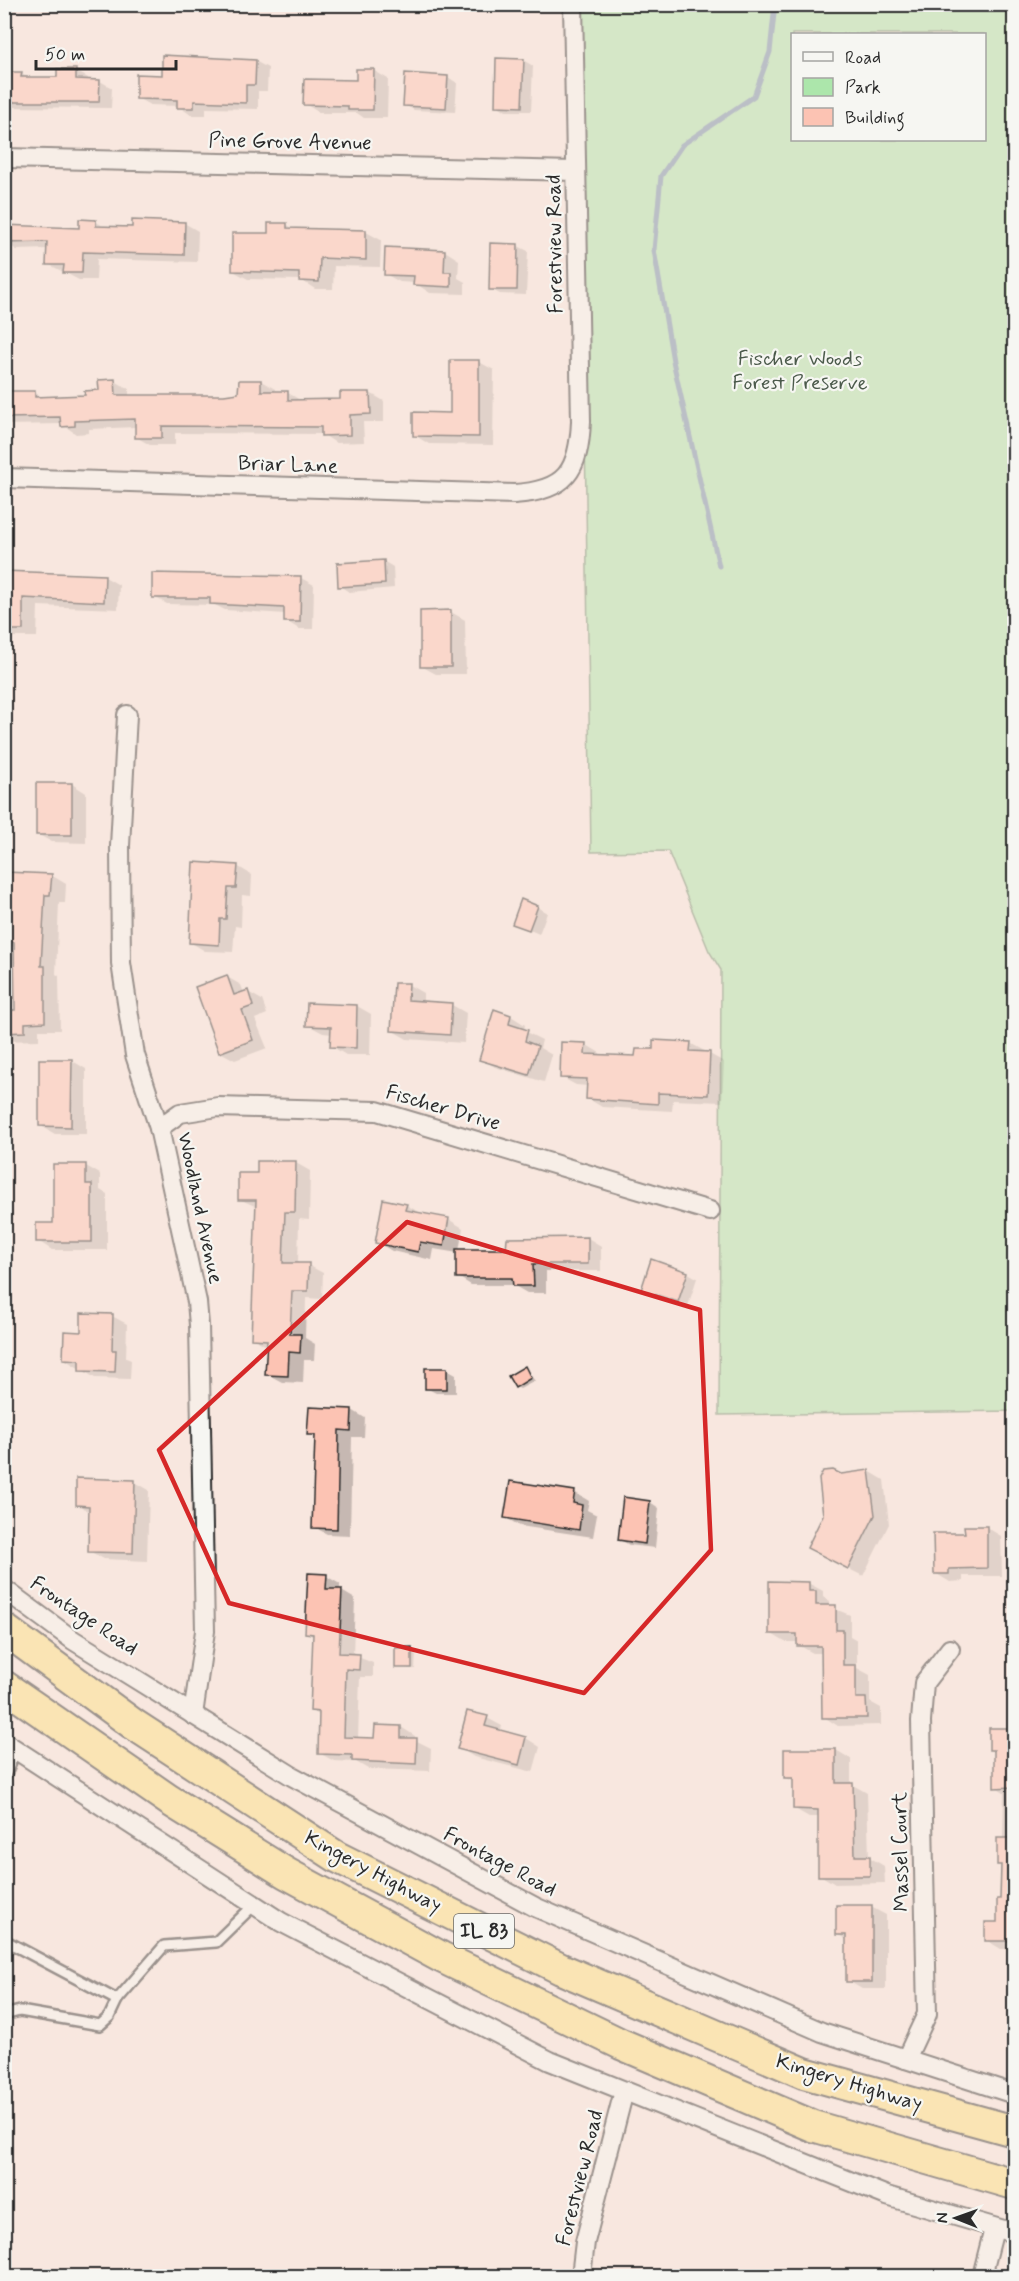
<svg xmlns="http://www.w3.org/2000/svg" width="1019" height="2281" viewBox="0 0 1019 2281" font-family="Mynerve,sans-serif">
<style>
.green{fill:#ace6ab;stroke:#6c886b;stroke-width:1.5;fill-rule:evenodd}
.shadow{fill:#0003}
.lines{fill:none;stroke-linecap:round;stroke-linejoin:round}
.stream{stroke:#718ea8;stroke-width:5}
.building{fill:#fcc3b3;stroke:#2b2b2b;stroke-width:1.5}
.service-casing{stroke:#2b2b2b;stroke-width:14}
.minor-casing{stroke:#2b2b2b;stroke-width:22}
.trunk-casing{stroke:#2b2b2b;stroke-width:34}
.service{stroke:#f6f6f2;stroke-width:9}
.minor{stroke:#f6f6f2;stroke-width:18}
.trunk{stroke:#fce080;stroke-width:30}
.marked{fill:none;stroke:#d62828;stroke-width:4.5;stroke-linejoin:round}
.labels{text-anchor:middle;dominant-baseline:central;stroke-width:4.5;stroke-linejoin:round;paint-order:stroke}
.shield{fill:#f6f6f2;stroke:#686867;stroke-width:1.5}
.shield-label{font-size:20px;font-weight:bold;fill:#2b2b2b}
.street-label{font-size:21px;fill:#2b2b2b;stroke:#f6f6f2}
.park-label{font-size:21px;fill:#4b5a4b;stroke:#f6f6f2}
</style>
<rect width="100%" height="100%" fill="#f8e7df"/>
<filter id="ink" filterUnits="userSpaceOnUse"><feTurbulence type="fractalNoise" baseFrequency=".0167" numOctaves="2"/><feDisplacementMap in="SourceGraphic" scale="12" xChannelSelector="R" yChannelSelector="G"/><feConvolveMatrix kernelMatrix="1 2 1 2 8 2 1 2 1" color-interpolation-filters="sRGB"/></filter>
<g filter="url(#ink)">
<path class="green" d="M579,5H1014V1411L719,1415L721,970L709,951L668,851L591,852ZM792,34H984V140H792Z"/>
<g class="shadow">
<polygon points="523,60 533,66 531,111 506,111 497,105"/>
<polygon points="255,61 268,68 267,91 258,91 258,109 206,108 206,115 191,115 178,106 150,105 137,98 163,76"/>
<polygon points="373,70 388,79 387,118 364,118 357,113 320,113 305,104 358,81"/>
<polygon points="76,71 88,78 88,81 100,81 112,88 111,108 4,107 4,73 21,74 29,78 58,79"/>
<polygon points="448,77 457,83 455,112 414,110 405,105"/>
<polygon points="95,221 106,228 184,223 198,231 197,262 97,259 96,280 79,280 48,264 48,249 17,250 4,242 80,230"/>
<polygon points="287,225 296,230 366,232 381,240 380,267 334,266 333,289 315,289 301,280 248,279 233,271 269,235"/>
<polygon points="492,245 518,246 528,251 526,295 500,294 490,289"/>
<polygon points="445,251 459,260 458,278 465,282 465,294 430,293 415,283 400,282 385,274"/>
<polygon points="479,362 494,370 493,445 429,444 414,435 451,414"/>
<polygon points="115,381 129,389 129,397 224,397 240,395 261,381 275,389 275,393 288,393 302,401 341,400 341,393 370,393 384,401 384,422 363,422 364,442 336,443 322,434 175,433 175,445 150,445 136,437 136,427 89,429 89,433 76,434 62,424 4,425 4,392 34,392 44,398 86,397 100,392"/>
<polygon points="383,561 393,567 394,588 349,592 340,586"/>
<polygon points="4,573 105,577 119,585 118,609 38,606 37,637 4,637"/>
<polygon points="301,578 314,585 313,629 299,629 286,621 286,614 225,610 215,605 167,604 154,597"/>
<polygon points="451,612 465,620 466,674 436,674 421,666"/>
<polygon points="72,784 86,793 86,843 52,842 37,834"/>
<polygon points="237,866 252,875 251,896 242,895 241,927 235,926 233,952 205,951 190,942"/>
<polygon points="51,875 66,884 65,903 59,903 56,974 59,976 60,1030 39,1030 39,1040 4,1041 4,1012 17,1012 15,948 4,941"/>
<polygon points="537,907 547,913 539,934 514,923"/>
<polygon points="227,977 241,985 244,993 248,992 262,1000 267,1014 255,1019 267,1048 235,1060 220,1052"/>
<polygon points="409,985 423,993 423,1003 452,1005 466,1013 464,1043 407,1039 393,1031"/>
<polygon points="357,1006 371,1014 370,1055 346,1055 331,1046 332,1034 323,1033 308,1025"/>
<polygon points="511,1016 525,1025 524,1031 542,1040 540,1048 552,1055 544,1082 495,1067 481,1059"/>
<polygon points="690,1043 724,1062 722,1102 673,1100 672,1111 602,1107 587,1098 588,1086 576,1085 561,1077 585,1044 600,1053 600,1056 637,1058 654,1051"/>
<polygon points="71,1060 86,1069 86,1134 55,1134 41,1126"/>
<polygon points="296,1163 310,1171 309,1220 299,1219 298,1264 308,1265 323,1273 322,1299 306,1298 305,1338 315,1344 314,1360 304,1360 303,1383 282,1382 267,1374 268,1347 253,1338 257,1207 239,1199 258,1175"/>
<polygon points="86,1166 100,1174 100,1190 107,1194 107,1250 52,1250 38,1241 54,1225"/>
<polygon points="406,1205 421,1213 448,1219 463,1228 459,1251 508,1251 588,1238 601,1246 601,1271 546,1271 546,1293 527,1293 513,1285 471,1285 458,1277 458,1253 434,1249 432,1260 392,1251 377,1242"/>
<polygon points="688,1273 697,1278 688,1306 643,1289"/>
<polygon points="112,1316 127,1324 126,1358 131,1360 130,1379 95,1378 64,1359 82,1333"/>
<polygon points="525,1368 535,1381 520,1389 516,1387"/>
<polygon points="447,1370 456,1375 456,1393 436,1393 426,1388"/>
<polygon points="352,1410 365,1418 364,1437 352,1437 350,1535 327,1534 314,1527 316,1438 309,1434"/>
<polygon points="869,1471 884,1480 889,1524 863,1576 823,1556 825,1516 840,1475"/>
<polygon points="135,1482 149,1490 147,1561 104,1559 89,1551 90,1512 77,1504"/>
<polygon points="574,1492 589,1501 587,1510 597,1515 593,1537 520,1526 506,1518"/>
<polygon points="650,1502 659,1508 655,1548 629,1545 619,1539"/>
<polygon points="986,1527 1001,1536 1002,1576 963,1576 963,1581 950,1582 935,1573 966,1534"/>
<polygon points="326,1576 340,1584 340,1590 355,1599 353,1655 373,1663 373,1677 360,1677 358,1739 376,1740 401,1727 415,1736 415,1740 431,1748 430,1771 368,1769 356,1762 334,1761 319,1753 321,1716 312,1711 314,1637 307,1633"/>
<polygon points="808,1583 823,1591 823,1597 830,1601 830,1607 850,1615 850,1636 857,1640 857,1668 870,1675 870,1702 881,1708 881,1725 838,1726 824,1717 823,1653 813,1653 798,1645 798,1642 785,1642 770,1633"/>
<polygon points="411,1649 416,1651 415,1669 396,1667"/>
<polygon points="487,1718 502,1726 500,1732 526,1738 540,1747 533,1772 474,1757 459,1748"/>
<polygon points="990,1730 1014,1730 1014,1949 1001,1949 986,1940 999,1923 1002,1866 998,1864 1003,1839 1004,1792 996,1787 995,1753 990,1750"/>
<polygon points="786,1750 836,1750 851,1759 851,1784 867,1793 869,1857 884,1866 885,1883 835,1884 820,1875 820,1817 809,1817 795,1809 794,1782 785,1777"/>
<polygon points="871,1907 886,1915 886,1989 862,1989 848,1981 847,1940 837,1934"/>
</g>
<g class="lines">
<polyline class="stream" points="719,566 673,361 654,250 661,176 682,145 754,96 770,52 775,4"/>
</g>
<g class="building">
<polygon points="162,55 256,60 255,85 246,85 246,103 194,101 194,108 177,108 177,100 136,99 136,74 162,75"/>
<polygon points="496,58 524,59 522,107 495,106"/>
<polygon points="57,69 76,69 76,79 100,80 99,102 4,102 4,72 22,72 21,77 57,77"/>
<polygon points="356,69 374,69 373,110 348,110 348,106 303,105 304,79 356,80"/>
<polygon points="405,73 448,76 446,108 403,106"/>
<polygon points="79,219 96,220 96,226 132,227 132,220 185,222 184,255 83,252 82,273 63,273 64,265 46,265 47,242 4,243 4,225 79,228"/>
<polygon points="268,223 287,223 287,228 366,230 366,260 320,258 319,282 299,281 299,273 232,271 232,233 268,233"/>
<polygon points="490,243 518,244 517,290 489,290"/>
<polygon points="385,247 445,250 444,272 451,272 451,287 413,285 414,276 384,275"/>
<polygon points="450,360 479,360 479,437 413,436 413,412 450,413"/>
<polygon points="115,379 116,395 224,395 238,393 239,380 261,380 261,391 288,391 288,400 340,399 340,392 370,392 371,414 350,415 350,435 321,436 321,427 162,426 162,438 135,438 135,419 75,421 75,426 61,427 60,417 4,418 4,391 35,391 35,397 85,395 84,391 99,390 98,380"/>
<polygon points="384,560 385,584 338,587 337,563"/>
<polygon points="4,571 105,575 104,602 23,598 23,630 4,630"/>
<polygon points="152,573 301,576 300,622 284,622 284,608 210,604 210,598 152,598"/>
<polygon points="451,610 451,667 420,667 420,611"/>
<rect x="36" y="783" width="36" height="52"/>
<polygon points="193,862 238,865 236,888 228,888 226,919 220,919 219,945 189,943"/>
<polygon points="5,872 52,874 50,895 45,895 41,966 45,966 45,1022 25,1023 25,1032 4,1033 4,1010 15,1010 14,942 4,942"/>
<polygon points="521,899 538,906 529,930 512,924"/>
<polygon points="227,975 234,995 248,990 253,1006 242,1010 253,1040 219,1053 195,987"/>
<polygon points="394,983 409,983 408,1000 452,1003 450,1035 391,1031"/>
<polygon points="307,1003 357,1005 356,1048 330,1047 331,1027 306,1026"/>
<polygon points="494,1009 511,1015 509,1024 528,1030 525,1041 538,1046 529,1075 479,1060"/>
<polygon points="653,1040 691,1042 690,1051 710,1052 708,1095 658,1093 658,1104 586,1099 587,1079 560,1078 561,1042 586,1043 585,1054 635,1056 636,1049 653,1049"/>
<polygon points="39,1059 72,1059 71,1127 39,1126"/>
<polygon points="257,1161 296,1161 295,1212 285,1212 283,1263 309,1263 308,1291 292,1291 290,1334 301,1334 300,1353 289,1352 288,1376 265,1375 267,1340 251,1339 256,1200 238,1200 238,1173 257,1173"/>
<polygon points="53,1164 86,1164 86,1184 92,1184 92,1242 36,1242 36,1223 53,1223"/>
<polygon points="383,1199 407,1204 405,1210 449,1218 444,1246 420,1242 418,1252 375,1243"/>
<polygon points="588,1237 588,1264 533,1264 534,1286 513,1286 512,1278 456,1278 456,1249 506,1249 507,1238"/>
<polygon points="651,1259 688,1272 678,1302 641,1290"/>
<polygon points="81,1313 113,1314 112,1350 116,1350 115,1372 79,1371 79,1360 63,1359 64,1331 81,1332"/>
<polygon points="525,1366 531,1378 515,1388 508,1376"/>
<rect x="425" y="1368" width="22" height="21"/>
<polygon points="309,1407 352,1409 351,1431 339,1430 337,1529 312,1528 315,1435 307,1435"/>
<polygon points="833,1470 841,1474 869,1470 875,1515 848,1569 807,1548 823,1515 819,1479 823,1471"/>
<polygon points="76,1478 135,1480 133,1553 88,1552 89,1506 76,1505"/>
<polygon points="510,1481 575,1491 573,1503 582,1505 579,1530 504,1518"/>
<polygon points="623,1497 650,1501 645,1544 618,1540"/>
<polygon points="964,1526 987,1526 987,1568 949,1569 949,1574 934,1574 933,1533 965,1533"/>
<polygon points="308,1573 327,1574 326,1589 342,1589 339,1653 360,1654 359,1670 346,1669 344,1737 374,1738 375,1725 401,1726 401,1738 417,1738 416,1764 352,1761 352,1755 318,1754 319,1712 310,1711 313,1634 305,1633"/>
<polygon points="769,1581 809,1582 809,1591 816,1591 816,1605 836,1605 836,1630 843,1630 843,1665 856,1665 856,1698 866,1698 867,1718 822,1718 821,1646 797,1646 797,1634 769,1634"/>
<polygon points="412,1647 412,1668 395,1668 395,1648"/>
<polygon points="467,1711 488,1716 485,1726 526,1737 519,1765 457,1749"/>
<polygon points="989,1728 1014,1728 1014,1787 994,1788 994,1750 989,1750"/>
<polygon points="784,1749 836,1749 836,1783 853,1783 855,1856 870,1856 870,1876 818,1876 818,1810 793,1809 793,1778 784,1778"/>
<polygon points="997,1838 1014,1838 1014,1941 985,1941 985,1922 997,1922 997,1899 1000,1899 1001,1865 997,1865"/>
<polygon points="836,1905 872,1905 872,1982 846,1982 846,1935 836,1935"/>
</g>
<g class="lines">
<defs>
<g id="service">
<polyline points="4,1778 16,1750"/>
<polyline points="4,1940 117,2000 164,1946 216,1942 254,1905"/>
<polyline points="4,2015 20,2011 100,2025 109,2017 117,2000"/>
</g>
<g id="minor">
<polyline points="4,158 575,171"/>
<path d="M4,478L514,494C566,491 579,471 581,421L573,4"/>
<polyline points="127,715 120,846 121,963 135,1055 159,1128 197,1302 199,1325 205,1631 193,1715"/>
<polyline points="159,1128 180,1113 218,1107 377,1111 710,1211"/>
<polyline points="4,1589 73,1640 292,1776 535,1907 822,2032 1014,2094"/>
<polyline points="4,1742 281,1922 550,2061 887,2196 1014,2233"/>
<polyline points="906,2059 927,2014 921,1721 924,1683 950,1649"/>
<polyline points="581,2276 585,2242 624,2091"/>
<polyline points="982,2276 994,2229"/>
</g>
<g id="trunk">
<polyline points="4,1629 133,1724 337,1857 561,1969 804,2073 1014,2131"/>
<polyline points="4,1686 169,1800 286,1873 441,1957 621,2044 813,2126 1014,2184"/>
</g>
</defs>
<use href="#service" class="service-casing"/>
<use href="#minor" class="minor-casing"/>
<use href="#trunk" class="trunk-casing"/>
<use href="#service" class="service"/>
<use href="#minor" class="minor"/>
<use href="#trunk" class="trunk"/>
</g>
</g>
<path d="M0 0H1019V2281H0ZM407,1222L700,1310L711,1550L584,1693L229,1603L159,1450Z" fill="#f8e7df" fill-opacity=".55" fill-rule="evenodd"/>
<path class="marked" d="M407,1222L700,1310L711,1550L584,1693L229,1603L159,1450Z"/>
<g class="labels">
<rect class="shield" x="454" y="1914" width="60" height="34" rx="4.5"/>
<g class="shield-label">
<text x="484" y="1931">IL 83</text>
</g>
<g class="street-label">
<text transform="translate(290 142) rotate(1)">Pine Grove Avenue</text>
<text transform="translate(555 244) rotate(-91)">Forestview Road</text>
<text transform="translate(288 465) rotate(2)">Briar Lane</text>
<text transform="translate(443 1108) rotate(16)">Fischer Drive</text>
<text transform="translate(200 1208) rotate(78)">Woodland Avenue</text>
<text transform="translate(84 1616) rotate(34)">Frontage Road</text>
<text transform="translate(901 1852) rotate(-91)">Massel Court</text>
<text transform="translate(500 1862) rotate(28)">Frontage Road</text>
<text transform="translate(373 1872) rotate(28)">Kingery Highway</text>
<text transform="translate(849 2083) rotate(17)">Kingery Highway</text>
<text transform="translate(580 2178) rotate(-76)">Forestview Road</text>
</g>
<g class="park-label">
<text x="800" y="359">Fischer Woods<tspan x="800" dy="24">Forest Preserve</tspan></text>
</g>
</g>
<rect width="1019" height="2281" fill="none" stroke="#f6f6f2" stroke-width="24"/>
<rect x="12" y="12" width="995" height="2257" fill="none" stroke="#2b2b2b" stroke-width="2" filter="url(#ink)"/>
<rect x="791" y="33" width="195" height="108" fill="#f6f6f2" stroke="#a5a5a2" stroke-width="1.5"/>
<rect x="803" y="52" width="30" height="9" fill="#f6f6f2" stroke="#a5a5a2" stroke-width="1.5"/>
<text x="845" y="63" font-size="18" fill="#2b2b2b">Road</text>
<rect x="803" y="78" width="30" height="18" fill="#ace6ab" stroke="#a5a5a2" stroke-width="1.5"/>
<text x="845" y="93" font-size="18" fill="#2b2b2b">Park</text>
<rect x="803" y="108" width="30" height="18" fill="#fcc3b3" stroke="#a5a5a2" stroke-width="1.5"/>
<text x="845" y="123" font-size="18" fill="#2b2b2b">Building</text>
<g transform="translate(956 2218) rotate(271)" stroke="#f6f6f2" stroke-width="4.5" paint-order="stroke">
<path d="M0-4.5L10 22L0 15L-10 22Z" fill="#2b2b2b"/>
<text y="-9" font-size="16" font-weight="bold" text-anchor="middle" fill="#2b2b2b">N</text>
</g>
<path d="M36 60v9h140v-9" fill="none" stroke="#2b2b2b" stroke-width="3"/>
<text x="45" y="60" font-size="18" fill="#2b2b2b" stroke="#f6f6f2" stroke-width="4.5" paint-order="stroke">50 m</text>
</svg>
